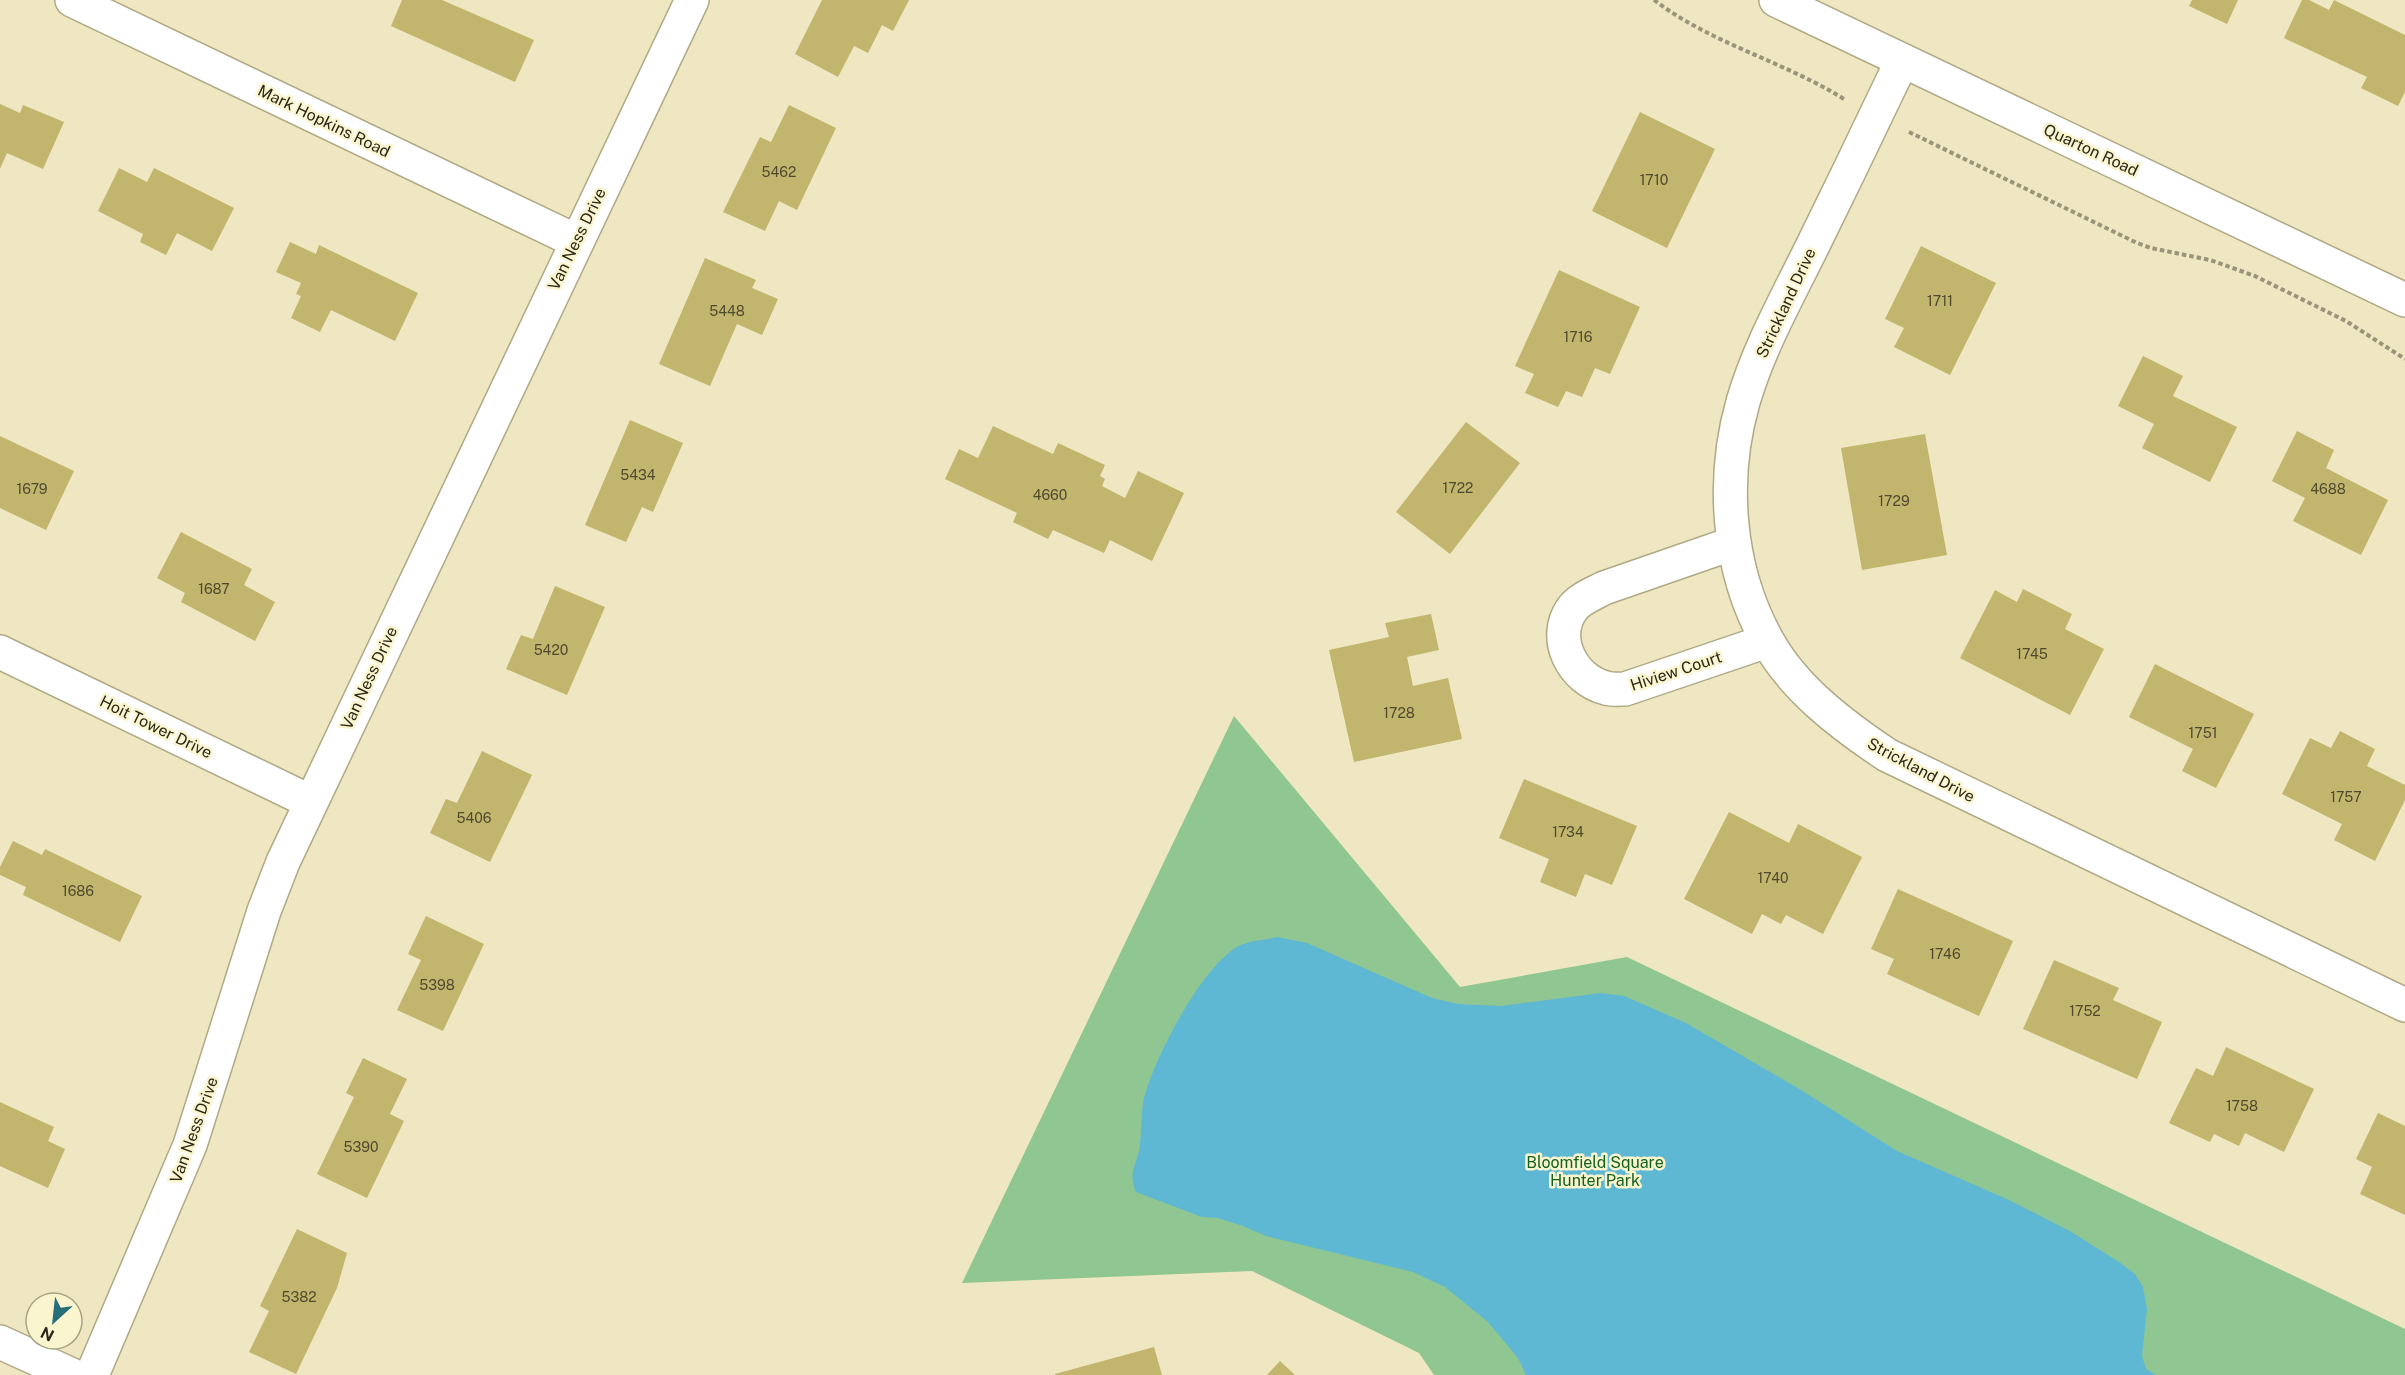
<svg xmlns="http://www.w3.org/2000/svg" width="2405" height="1375" viewBox="0 0 2405 1375" font-family="'Public Sans',sans-serif">
<style>
.green{fill:#8fc692}
.water{fill:#5eb8d3}
.building{fill:#c2b56d}
.lines{fill:none;stroke-linecap:round;stroke-linejoin:round}
.minor-casing{stroke:#afa985;stroke-width:36}
.path{stroke:#9a957a;stroke-width:4;stroke-dasharray:4.5 3;stroke-linecap:butt}
.minor{stroke:#fff;stroke-width:33}
.labels{text-anchor:middle;dominant-baseline:central;stroke-width:5;stroke-linejoin:round;paint-order:stroke}
.number-label{font-size:14px;fill:#4f4a2e}
.street-label{font-size:16px;fill:#292719;stroke:#fbf5cf}
.park-label{font-size:16px;fill:#126222;stroke:#fbf5cf}
</style>
<rect width="100%" height="100%" fill="#eee7c2"/>
<polygon class="green" points="1234,716 1460,987 1627,957 2405,1329 2405,1375 1434,1375 1419,1353 1252,1271 962,1283"/>
<path class="water" d="M1277,937L1307,943L1432,998L1458,1004L1501,1006L1601,993L1624,996L1686,1023L1801,1090L1897,1151L2009,1200L2068,1230L2119,1262L2135,1274L2143,1287L2147,1309L2142,1356L2146,1369L2156,1375H1526L1518,1358L1488,1322L1445,1287L1413,1272L1266,1236L1243,1226L1218,1218L1202,1217L1136,1192C1127,1170 1138,1165 1140,1144C1142,1130 1141,1116 1143,1103C1151,1063 1204,961 1241,945C1252,940 1266,940 1277,937Z"/>
<g class="building">
<polygon points="402,0 442,0 534,40 515,82 391,26"/>
<polygon points="822,0 909,0 893,31 882,25 868,53 854,46 838,77 795,54"/>
<polygon points="2192,0 2238,0 2227,24 2189,6"/>
<polygon points="2302,0 2309,0 2329,10 2334,0 2405,35 2405,92 2398,106 2361,88 2367,77 2284,38"/>
<polygon points="0,104 20,113 23,105 64,122 43,169 7,153 0,169"/>
<polygon points="789,105 836,128 797,210 779,201 765,231 723,212 760,137 771,142"/>
<polygon points="1640,112 1715,149 1667,248 1592,211"/>
<polygon points="119,168 147,182 154,168 234,208 212,251 177,233 166,255 140,242 143,234 98,211"/>
<polygon points="290,242 316,254 319,245 418,293 395,341 331,310 320,332 291,318 301,296 296,294 301,283 276,272"/>
<polygon points="1921,246 1996,283 1950,375 1894,347 1904,328 1885,319"/>
<polygon points="705,258 756,280 752,288 778,299 762,335 737,324 710,386 659,364"/>
<polygon points="1559,270 1640,307 1610,374 1595,368 1582,397 1566,391 1558,407 1525,393 1534,374 1515,366"/>
<polygon points="2143,356 2183,376 2173,396 2237,427 2210,482 2142,448 2154,424 2118,406"/>
<polygon points="630,420 683,443 653,512 642,507 626,542 585,525"/>
<polygon points="1466,422 1520,463 1450,554 1396,512"/>
<polygon points="993,426 1053,454 1058,443 1105,465 1100,476 1105,479 1102,486 1125,498 1138,471 1184,493 1152,561 1110,540 1104,553 1053,530 1048,539 1013,522 1017,513 945,479 959,449 978,458"/>
<polygon points="2297,431 2334,450 2326,468 2388,500 2361,555 2293,521 2305,498 2272,481"/>
<polygon points="1925,434 1947,555 1862,570 1841,448"/>
<polygon points="0,436 74,471 46,530 0,508"/>
<polygon points="181,532 252,569 244,585 275,602 255,641 181,602 185,593 157,578"/>
<polygon points="555,586 605,607 567,695 506,669 521,635 533,639"/>
<polygon points="2023,589 2072,614 2065,629 2104,649 2070,715 1960,658 1995,590 2017,602"/>
<polygon points="1431,614 1439,650 1407,657 1413,686 1448,678 1462,739 1354,762 1329,650 1389,637 1385,623"/>
<polygon points="2155,664 2254,714 2216,788 2182,771 2193,749 2129,717"/>
<polygon points="2340,731 2375,749 2367,766 2405,785 2405,800 2375,861 2334,840 2342,824 2282,794 2310,738 2331,748"/>
<polygon points="482,751 532,775 490,862 430,833 446,799 457,803"/>
<polygon points="1524,779 1637,826 1612,885 1585,874 1576,897 1540,882 1549,859 1499,838"/>
<polygon points="1729,812 1789,843 1798,824 1862,857 1823,934 1786,915 1781,924 1762,914 1752,934 1684,899"/>
<polygon points="13,841 42,855 45,849 142,896 120,942 23,895 26,887 0,875 0,867"/>
<polygon points="1898,889 2013,941 1979,1016 1887,974 1894,959 1871,949"/>
<polygon points="426,916 484,944 443,1031 397,1010 421,960 408,954"/>
<polygon points="2054,960 2119,988 2113,1000 2162,1022 2137,1079 2023,1029"/>
<polygon points="2226,1047 2314,1089 2284,1152 2245,1133 2239,1146 2214,1134 2210,1142 2169,1123 2196,1068 2213,1076"/>
<polygon points="363,1058 407,1079 390,1114 404,1121 367,1198 317,1174 354,1097 346,1093"/>
<polygon points="0,1102 54,1127 48,1141 65,1149 48,1188 0,1166"/>
<polygon points="2378,1113 2405,1126 2405,1215 2360,1194 2372,1167 2356,1159"/>
<polygon points="297,1229 347,1253 337,1288 296,1374 249,1352 269,1311 260,1306"/>
<polygon points="1154,1347 1162,1375 1055,1375 1055,1374"/>
<polygon points="1280,1361 1295,1375 1267,1375"/>
</g>
<g class="lines">
<defs>
<g id="minor">
<polyline points="72,0 576,241"/>
<polyline points="1776,0 2405,300"/>
<path d="M1902,61C1873,122 1843,184 1813,245C1788,296 1759,347 1743,402C1721,479 1727,568 1767,640C1793,688 1842,725 1887,755L2405,1005"/>
<path d="M1734,543L1604,588C1593,594 1579,599 1572,609C1551,639 1573,680 1606,688C1612,690 1619,689 1625,689L1767,641"/>
<polyline points="0,652 311,802"/>
<polyline points="0,1342 72,1375"/>
<polyline points="92,1375 190,1145 264,911 283,862 692,0"/>
</g>
</defs>
<use href="#minor" class="minor-casing"/>
<g class="path">
<path d="M1654,0C1712,44 1783,61 1844,99"/>
<polyline points="1909,132 2137,243 2151,248 2210,260 2255,276 2346,321 2405,359"/>
</g>
<use href="#minor" class="minor"/>
</g>
<g class="labels">
<g class="number-label">
<text x="779" y="172">5462</text>
<text x="1654" y="180">1710</text>
<text x="1940" y="301">1711</text>
<text x="727" y="311">5448</text>
<text x="1578" y="337">1716</text>
<text x="638" y="475">5434</text>
<text x="1458" y="488">1722</text>
<text x="32" y="489">1679</text>
<text x="2328" y="489">4688</text>
<text x="1050" y="495">4660</text>
<text x="1894" y="501">1729</text>
<text x="214" y="589">1687</text>
<text x="551" y="650">5420</text>
<text x="2032" y="654">1745</text>
<text x="1399" y="713">1728</text>
<text x="2203" y="733">1751</text>
<text x="2346" y="797">1757</text>
<text x="474" y="818">5406</text>
<text x="1568" y="832">1734</text>
<text x="1773" y="878">1740</text>
<text x="78" y="891">1686</text>
<text x="1945" y="954">1746</text>
<text x="437" y="985">5398</text>
<text x="2085" y="1011">1752</text>
<text x="2242" y="1106">1758</text>
<text x="361" y="1147">5390</text>
<text x="299" y="1297">5382</text>
</g>
<g class="street-label">
<text transform="translate(324 121) rotate(26)">Mark Hopkins Road</text>
<text transform="translate(2091 150) rotate(25)">Quarton Road</text>
<text transform="translate(577 239) rotate(-64)">Van Ness Drive</text>
<text transform="translate(1786 303) rotate(-65)">Strickland Drive</text>
<text transform="translate(1676 671) rotate(-18)">Hiview Court</text>
<text transform="translate(369 678) rotate(-65)">Van Ness Drive</text>
<text transform="translate(156 727) rotate(26)">Hoit Tower Drive</text>
<text transform="translate(1921 770) rotate(28)">Strickland Drive</text>
<text transform="translate(194 1130) rotate(-70)">Van Ness Drive</text>
</g>
<g class="park-label">
<text x="1595" y="1162">Bloomfield Square<tspan x="1595" dy="18">Hunter Park</tspan></text>
</g>
</g>
<g transform="translate(54 1321) rotate(207)"><circle r="28" fill="#fbf5cf" stroke="#a7a386" stroke-width="1.5"/>
<path d="M0-4.5L10 22L0 15L-10 22Z" fill="#276e7a"/>
<text y="-9" font-size="16" font-weight="bold" text-anchor="middle" fill="#292719">N</text>
</g>
</svg>
